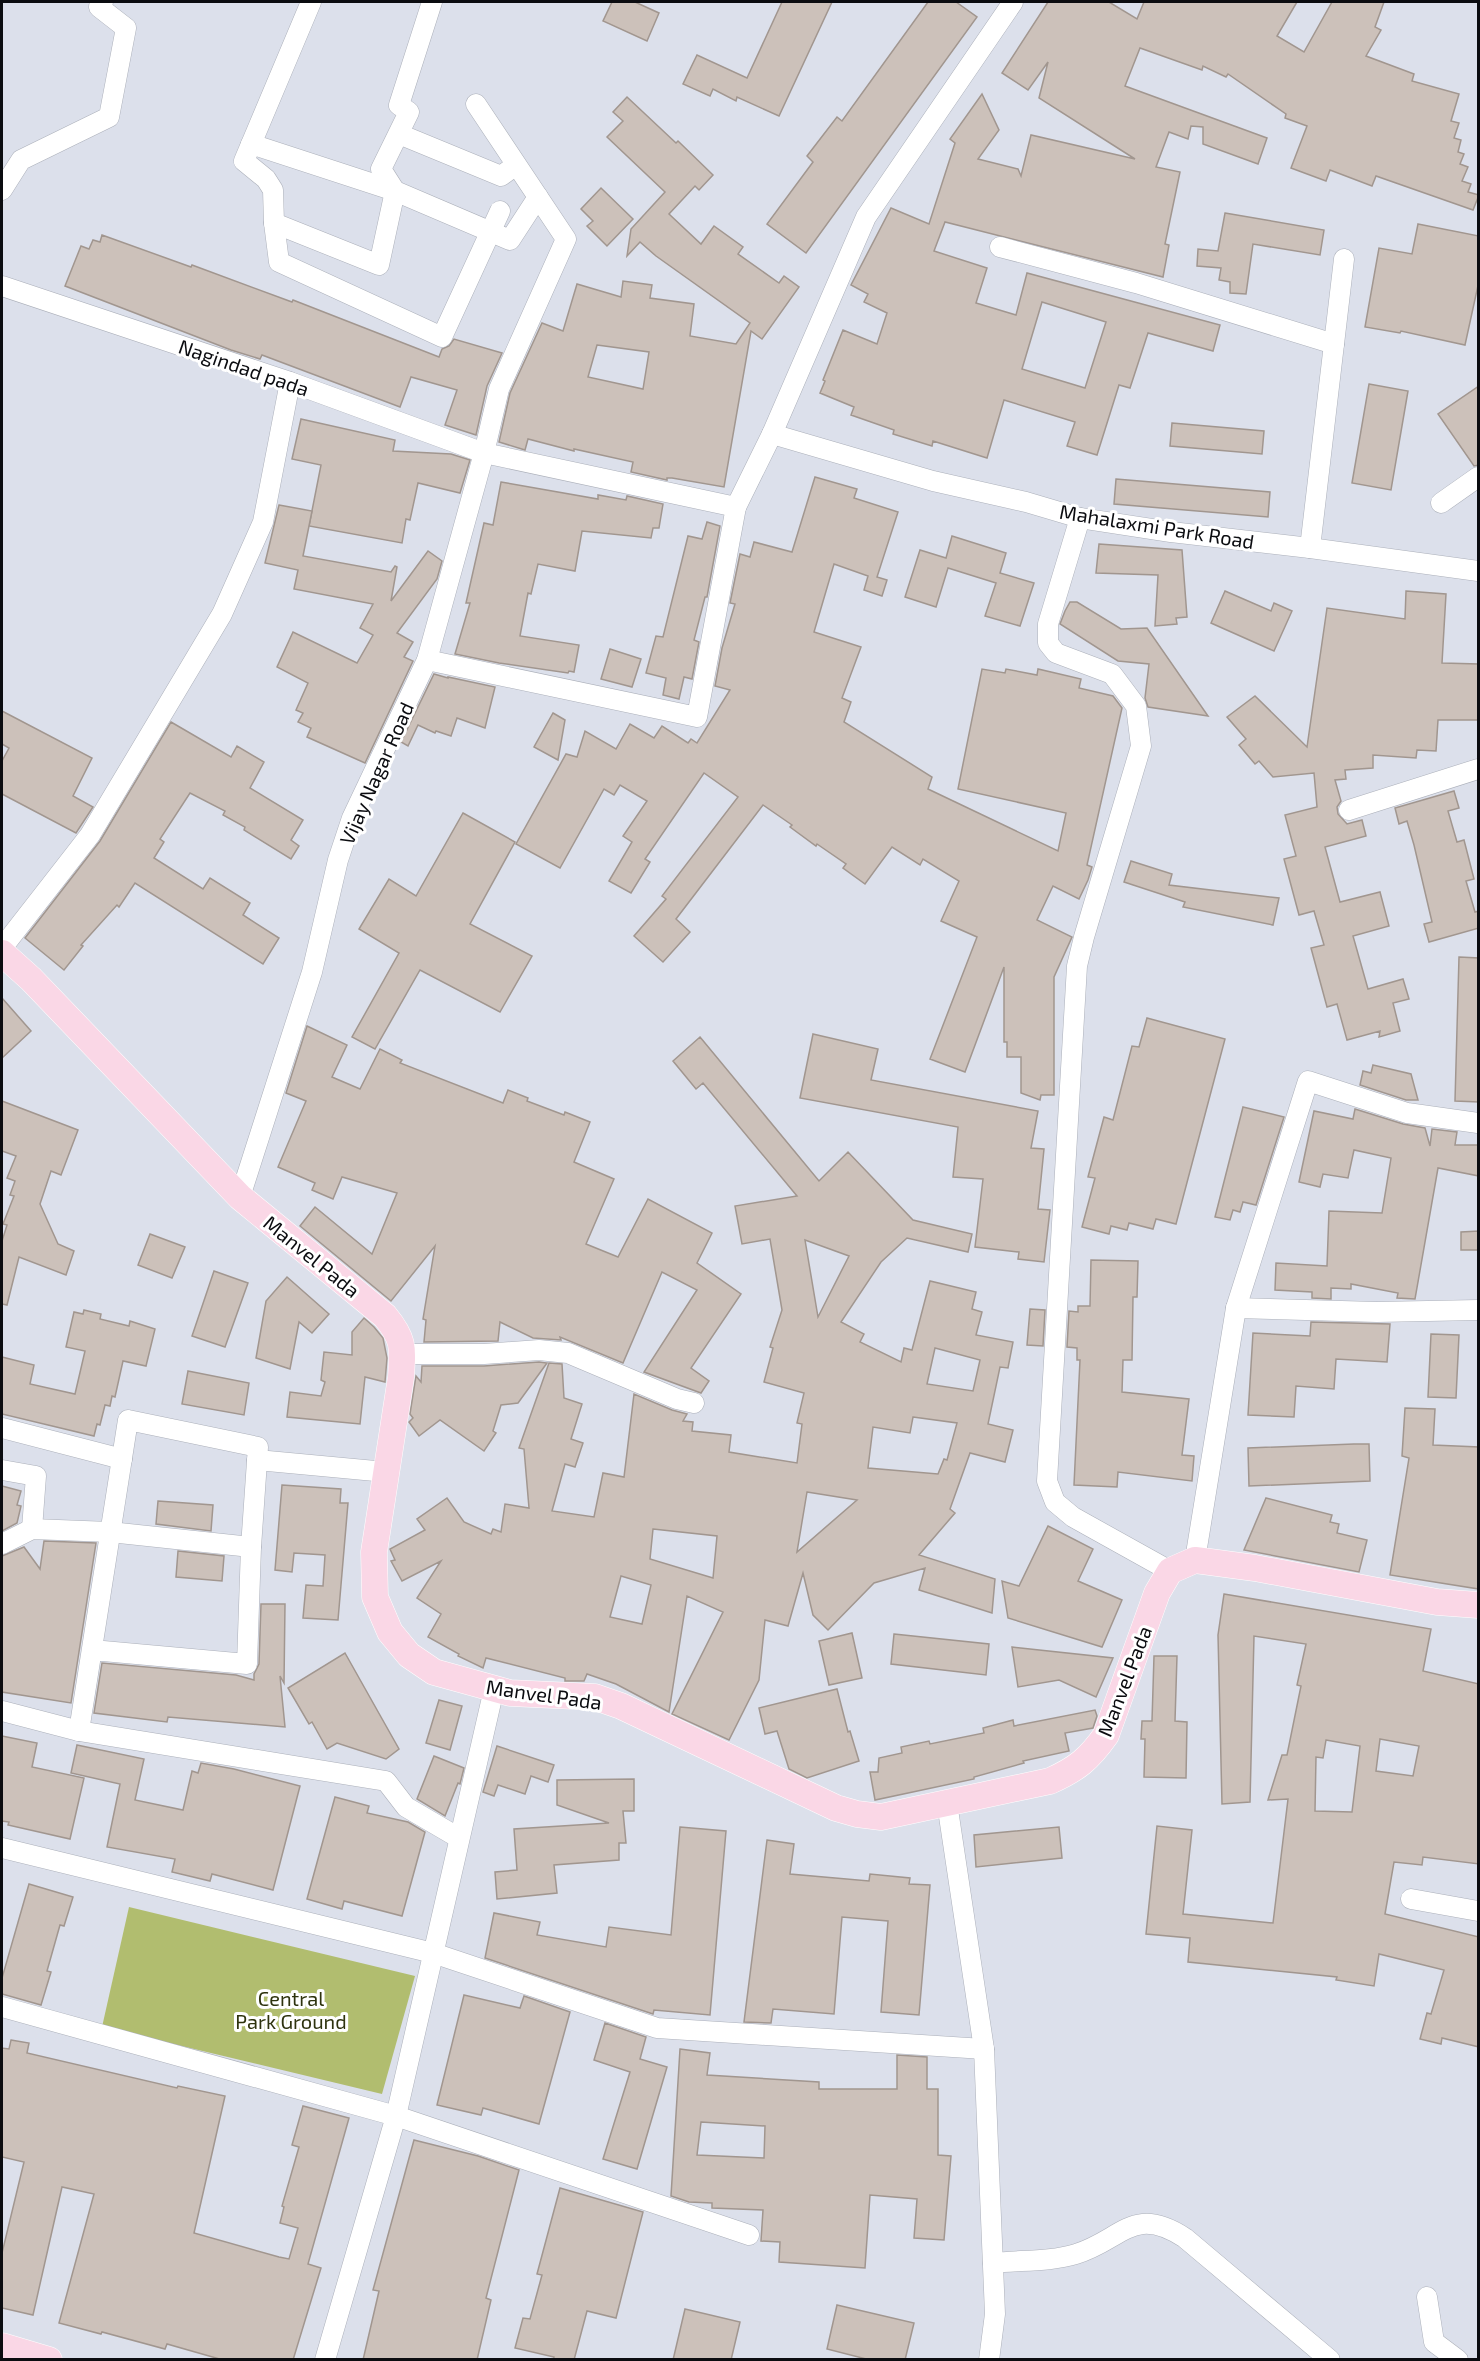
<svg xmlns="http://www.w3.org/2000/svg" width="1480" height="2361" viewBox="0 0 1480 2361" font-family="'Exo 2',sans-serif">
<style>
.green{fill:#b1bd6f}
.building{fill:#ccc1ba;stroke:#a1968f;stroke-width:1.5;fill-rule:evenodd}
.lines{fill:none;stroke-linecap:round;stroke-linejoin:round}
.minor-casing{stroke:#acb0ba;stroke-width:21}
.major-casing{stroke:#fff;stroke-width:27}
.minor{stroke:#fff;stroke-width:20}
.major{stroke:#fad7e6;stroke-width:26}
.labels{text-anchor:middle;dominant-baseline:central;stroke-width:6;stroke-linejoin:round;paint-order:stroke}
.street-label{font-size:20px;fill:#0b0c10;stroke:#fff}
.park-label{font-size:20px;fill:#2e330e;stroke:#fff}
</style>
<rect width="100%" height="100%" fill="#dce0eb"/>
<polygon class="green" points="129,1907 415,1976 382,2094 102,2027"/>
<g class="building">
<polygon points="612,2 635,2 659,13 647,41 603,21"/>
<polygon points="782,2 832,2 779,116 737,97 736,101 713,89 710,96 683,84 697,55 747,78"/>
<polygon points="928,2 956,2 977,17 806,253 767,224 813,162 807,156 837,117 842,121"/>
<path d="M1048,2H1109L1137,19L1144,2H1297L1277,36L1304,52L1332,2H1384L1375,27L1381,30L1366,56L1414,74L1412,81L1459,94L1451,121L1459,123L1454,138L1461,140L1458,152L1464,154L1460,164L1468,167L1462,181L1471,184L1468,192L1479,195L1473,210L1376,176L1372,186L1330,170L1326,181L1291,168L1307,126L1285,118L1286,114L1228,74L1226,77L1203,66L1202,70L1140,48L1125,86L1267,138L1258,164L1203,144V127L1191,126L1188,139L1169,132L1156,167L1180,172L1165,244L1169,245L1163,277L945,222L934,251L987,268L976,303L1016,315L1027,273L1220,325L1213,351L1148,333L1130,388L1119,385L1097,455L1067,446L1075,422L1004,400L987,458L933,441L932,446L893,434L894,430L851,415L854,407L820,393L825,381L823,380L843,330L877,344L887,313L864,302L868,294L851,285L891,208L929,224L955,143L950,139L982,94L999,130L978,159L1018,169L1021,176L1031,135L1135,159L1039,98L1048,62L1028,90L1002,73ZM1042,302L1106,322L1085,388L1022,369Z"/>
<path d="M627,97L676,143L678,141L713,175L699,190L695,186L669,214L701,244L714,226L743,247L738,254L779,283L784,276L799,287L762,339L751,331L724,487L672,478H667V480L631,472L633,462L574,449V451L528,439L525,450L499,442L510,393L542,323L563,331L577,284L621,297L623,281L652,285L650,298L694,304L690,336L736,344L750,323L656,256L640,242L627,256L631,229L665,192L607,137L623,121L613,112ZM597,345L649,352L643,389L588,377Z"/>
<polygon points="601,188 633,219 607,246 587,226 593,221 581,209"/>
<polygon points="1225,213 1324,230 1320,255 1253,244 1246,294 1230,293 1230,282 1219,280 1221,268 1197,266 1198,249 1218,251"/>
<polygon points="1418,224 1479,236 1479,281 1465,345 1401,331 1400,333 1365,327 1379,248 1412,254"/>
<polygon points="102,235 191,267 192,265 292,302 293,300 439,357 442,349 449,346 454,339 502,353 487,386 476,435 445,425 457,390 411,377 400,407 262,355 260,359 231,350 65,286 81,246 89,249 93,240 100,242"/>
<polygon points="1369,384 1408,391 1391,490 1352,483"/>
<polygon points="1479,386 1479,465 1474,466 1438,414"/>
<polygon points="301,419 395,440 393,451 451,454 470,460 460,493 418,483 410,520 406,519 402,543 309,526 321,465 292,459"/>
<polygon points="1172,423 1264,431 1262,454 1170,446"/>
<polygon points="815,477 857,489 854,498 898,512 877,577 887,580 882,596 864,590 868,576 834,564 814,632 861,647 842,698 851,702 844,722 932,777 928,789 1058,851 1066,813 958,789 982,669 1005,673 1006,669 1037,675 1038,669 1081,679 1079,688 1113,696 1122,708 1087,865 1092,867 1088,880 1079,899 1053,886 1037,920 1072,937 1054,977 1054,1095 1041,1095 1040,1100 1021,1093 1021,1057 1007,1057 1007,1042 1004,1042 1004,967 965,1072 930,1059 977,937 941,921 959,881 923,859 920,865 892,847 865,884 843,868 846,864 817,844 816,846 790,827 792,825 763,805 676,919 690,932 663,962 634,936 666,899 662,896 738,797 704,773 645,859 650,862 631,893 609,881 632,842 623,836 647,801 620,785 614,795 604,789 560,868 516,844 566,754 577,757 585,731 616,749 630,724 654,738 662,726 688,743 691,739 697,743 730,690 715,686 722,648 735,604 730,603 740,554 750,557 754,542 792,552"/>
<polygon points="1116,479 1270,492 1268,517 1114,504"/>
<polygon points="501,482 598,499 598,495 626,500 627,496 663,504 659,528 653,528 651,538 582,531 575,571 538,564 531,594 528,593 520,636 579,645 574,672 569,671 568,673 499,663 455,654 470,603 466,603 484,523 493,525"/>
<polygon points="279,505 312,511 303,556 391,572 395,566 397,567 391,601 428,551 442,561 437,579 397,633 413,642 404,657 413,661 365,763 307,737 311,728 298,722 303,713 296,710 308,683 277,667 293,632 357,663 373,635 360,628 373,604 294,589 298,570 265,563"/>
<polygon points="707,522 720,526 707,597 705,597 694,640 699,642 692,679 684,677 679,699 663,695 666,678 646,673 656,636 663,637 688,536 702,539"/>
<polygon points="952,536 1006,553 1000,573 1034,583 1020,626 985,616 996,583 948,568 936,607 905,597 920,550 946,558"/>
<polygon points="1099,544 1182,550 1187,617 1176,618 1177,624 1155,626 1158,575 1096,573"/>
<polygon points="1225,591 1271,611 1274,603 1292,611 1274,651 1211,623"/>
<polygon points="1406,591 1446,594 1442,663 1479,664 1479,720 1438,720 1436,751 1417,750 1416,758 1373,755 1373,768 1345,770 1346,779 1335,780 1341,801 1337,807 1338,814 1347,824 1362,820 1366,836 1325,847 1340,902 1380,892 1389,926 1353,936 1368,989 1403,979 1409,999 1393,1003 1400,1031 1379,1037 1380,1031 1347,1040 1337,1004 1327,1007 1311,948 1324,945 1314,911 1299,915 1284,859 1296,856 1285,815 1317,807 1314,773 1273,777 1259,761 1255,764 1239,745 1246,739 1227,717 1255,696 1307,747 1327,608 1405,619"/>
<polygon points="1070,602 1077,602 1121,629 1147,628 1208,716 1148,707 1145,698 1149,664 1118,661 1060,624 1065,611"/>
<polygon points="610,649 641,659 632,687 601,679"/>
<polygon points="434,674 448,678 448,677 495,687 485,728 457,718 451,736 436,731 435,733 418,725 408,746 401,742"/>
<polygon points="2,711 92,758 73,796 93,807 76,833 2,794 2,761 9,748 2,744"/>
<polygon points="553,713 565,720 558,760 534,747"/>
<polygon points="171,722 231,757 237,746 264,762 250,788 303,820 291,840 299,846 291,859 244,830 245,827 223,815 225,811 190,793 160,839 164,842 154,858 203,889 210,878 250,903 243,915 279,938 263,964 135,883 119,907 117,905 81,945 83,946 64,970 25,938 100,841"/>
<polygon points="1454,791 1459,808 1448,811 1457,842 1464,840 1474,879 1466,881 1475,912 1479,911 1479,928 1429,942 1424,924 1432,922 1414,845 1407,821 1399,824 1395,808"/>
<polygon points="463,813 515,842 470,924 532,956 500,1012 420,970 375,1049 352,1037 399,953 359,929 389,879 416,896"/>
<polygon points="1131,861 1172,874 1169,885 1279,898 1273,925 1183,907 1185,902 1124,882"/>
<polygon points="1459,957 1479,958 1479,1102 1455,1101"/>
<polygon points="2,998 31,1031 2,1058"/>
<polygon points="1147,1018 1225,1039 1176,1224 1156,1219 1153,1229 1129,1223 1127,1230 1111,1226 1109,1234 1082,1227 1095,1178 1088,1177 1104,1117 1113,1120 1132,1046 1139,1047"/>
<polygon points="307,1026 347,1045 332,1077 360,1089 380,1049 402,1060 400,1063 503,1103 508,1090 528,1098 527,1101 564,1115 565,1112 590,1122 574,1162 614,1179 586,1244 618,1257 648,1199 712,1233 697,1263 741,1294 691,1368 709,1381 701,1393 644,1372 697,1290 662,1272 623,1363 560,1337 561,1340 533,1338 500,1322 498,1341 424,1342 426,1320 423,1319 435,1246 391,1301 300,1226 315,1207 372,1254 397,1193 342,1177 333,1199 312,1190 315,1183 278,1167 306,1101 286,1093"/>
<polygon points="813,1034 878,1049 871,1080 1038,1111 1031,1148 1044,1149 1038,1209 1050,1210 1044,1262 1018,1259 1019,1252 975,1247 983,1179 953,1177 958,1127 800,1098"/>
<path d="M700,1037L819,1181L848,1152L913,1220L972,1234L968,1252L907,1238L881,1262L841,1322L864,1334L860,1342L901,1362L904,1348L912,1350L930,1281L976,1292L972,1309L982,1312L976,1335L1013,1342L1008,1368L1000,1367L988,1424L1013,1430L1005,1462L970,1453L950,1509L955,1513L919,1555L995,1579L992,1613L919,1590L925,1568L874,1583L828,1630L813,1615L803,1573L788,1626L765,1620L759,1680L729,1740L672,1714L723,1612L687,1596L669,1712L616,1684L587,1674L584,1681H565V1678L486,1658L483,1668L458,1656L459,1654L428,1637L441,1614L417,1598L441,1561L402,1581L391,1561L395,1560L390,1549L425,1530L417,1519L447,1498L464,1522L491,1534L493,1529L501,1532L505,1504L529,1508L524,1449L519,1448L549,1363L562,1364L564,1398L582,1404L571,1439L583,1443L575,1467L565,1464L552,1511L594,1517L603,1473L624,1477L634,1394L672,1410L687,1414L683,1421L693,1422L692,1431L731,1435L729,1452L797,1463L802,1424L797,1423L804,1393L764,1382L773,1348L770,1347L782,1310L770,1239L742,1244L735,1206L797,1196L703,1083L696,1089L673,1061ZM805,1240L849,1256L818,1317ZM935,1348L980,1360L973,1391L927,1384ZM913,1417L957,1423L947,1460L944,1459L938,1474L868,1468L873,1427L910,1433ZM807,1492L857,1500L797,1552ZM653,1529L717,1536L713,1578L650,1559ZM621,1576L651,1585L642,1624L610,1617Z"/>
<polygon points="1373,1065 1411,1074 1418,1100 1406,1100 1360,1085 1363,1071 1371,1073"/>
<polygon points="2,1101 78,1130 61,1175 51,1171 40,1204 58,1244 74,1251 66,1275 19,1257 7,1305 2,1304 2,1241 7,1225 3,1224 14,1196 10,1195 15,1181 7,1178 16,1156 2,1151"/>
<polygon points="1243,1107 1284,1117 1256,1205 1243,1202 1240,1212 1233,1210 1230,1220 1215,1217"/>
<polygon points="1355,1109 1403,1124 1425,1128 1430,1146 1432,1129 1457,1132 1455,1145 1479,1145 1479,1176 1438,1168 1415,1299 1397,1298 1398,1293 1351,1284 1351,1289 1331,1288 1331,1299 1312,1298 1312,1292 1275,1290 1276,1263 1327,1266 1329,1211 1382,1213 1391,1158 1354,1150 1348,1178 1323,1174 1320,1187 1299,1182 1314,1111 1353,1119"/>
<polygon points="1479,1231 1479,1250 1461,1250 1461,1232"/>
<polygon points="150,1234 185,1247 172,1278 138,1265"/>
<polygon points="1091,1260 1138,1261 1137,1297 1133,1297 1132,1360 1123,1360 1122,1392 1189,1399 1182,1455 1194,1456 1192,1481 1118,1472 1117,1487 1074,1485 1080,1360 1077,1360 1077,1348 1067,1347 1069,1311 1078,1312 1078,1306 1090,1306"/>
<polygon points="214,1271 248,1283 225,1347 192,1336"/>
<polygon points="287,1277 329,1314 312,1333 299,1322 290,1369 256,1358 266,1301"/>
<polygon points="1030,1309 1045,1310 1043,1346 1027,1345"/>
<polygon points="84,1310 101,1314 100,1319 129,1326 130,1321 155,1329 146,1366 123,1361 115,1397 112,1396 110,1406 105,1405 100,1425 97,1424 94,1436 2,1414 2,1357 34,1365 30,1384 75,1394 85,1351 66,1347 74,1312 83,1314"/>
<polygon points="364,1318 374,1327 383,1338 387,1358 385,1382 365,1377 360,1424 287,1417 290,1392 321,1396 325,1382 321,1380 324,1352 352,1355 352,1332"/>
<polygon points="1311,1322 1390,1324 1387,1362 1336,1359 1334,1389 1296,1386 1294,1417 1248,1415 1253,1333 1310,1336"/>
<polygon points="1431,1334 1459,1335 1456,1398 1428,1397"/>
<polygon points="539,1362 547,1363 518,1403 501,1405 493,1431 496,1433 484,1451 440,1420 419,1436 409,1422 413,1418 410,1414 416,1376 421,1382 422,1366 484,1366"/>
<polygon points="188,1371 249,1383 244,1415 182,1404"/>
<polygon points="1405,1408 1435,1409 1433,1445 1479,1447 1479,1589 1390,1575 1409,1458 1402,1456"/>
<polygon points="1354,1444 1369,1444 1370,1481 1249,1486 1248,1448"/>
<polygon points="282,1485 341,1489 340,1503 348,1503 338,1620 303,1618 306,1585 323,1586 325,1555 294,1553 292,1572 275,1570"/>
<polygon points="2,1486 21,1491 17,1505 21,1506 17,1523 2,1531"/>
<polygon points="1266,1498 1332,1515 1330,1522 1339,1524 1337,1533 1367,1540 1359,1572 1244,1550"/>
<polygon points="158,1501 213,1505 211,1531 156,1524"/>
<polygon points="1048,1526 1093,1549 1078,1581 1122,1600 1102,1647 1008,1618 1002,1581 1019,1586"/>
<polygon points="44,1541 96,1543 71,1703 2,1692 2,1556 24,1547 40,1569"/>
<polygon points="178,1551 224,1556 222,1581 176,1577"/>
<path d="M1224,1594L1431,1629L1423,1671L1479,1684V1864L1423,1857L1422,1865L1394,1862L1385,1914L1479,1937V2047L1442,2038L1441,2044L1420,2039L1427,2013L1431,2014L1444,1970L1379,1954L1374,1986L1336,1980L1337,1977L1188,1962L1190,1938L1146,1934L1157,1826L1192,1830L1183,1914L1273,1923L1288,1799L1268,1800L1282,1755H1287L1301,1686L1297,1685L1306,1644L1254,1636L1250,1802L1222,1804L1218,1635ZM1380,1739L1419,1746L1413,1776L1376,1771ZM1326,1740L1360,1746L1352,1812L1315,1811L1316,1757L1323,1758Z"/>
<polygon points="261,1604 285,1604 284,1683 280,1676 285,1727 168,1717 167,1722 94,1713 102,1663 236,1675 254,1680 254,1674 259,1664"/>
<polygon points="852,1633 862,1678 829,1685 819,1641"/>
<polygon points="894,1634 989,1644 986,1675 891,1664"/>
<polygon points="1012,1647 1113,1658 1096,1697 1059,1680 1018,1687"/>
<polygon points="345,1653 399,1749 386,1759 337,1743 327,1749 312,1722 309,1724 288,1688"/>
<polygon points="1154,1656 1177,1656 1175,1721 1187,1722 1186,1778 1144,1777 1145,1739 1141,1739 1142,1721 1152,1721"/>
<polygon points="837,1689 848,1732 850,1731 859,1761 807,1778 789,1769 777,1731 765,1734 759,1708"/>
<polygon points="439,1700 462,1706 450,1750 426,1743"/>
<polygon points="1095,1710 1097,1716 1093,1728 1065,1733 1069,1751 1023,1761 1024,1763 974,1777 974,1779 875,1800 870,1772 878,1772 879,1758 902,1753 901,1747 929,1741 930,1744 984,1733 983,1728 1013,1720 1014,1726"/>
<polygon points="2,1736 37,1743 32,1767 84,1778 70,1839 8,1825 9,1822 2,1821"/>
<polygon points="77,1745 144,1759 135,1800 183,1810 192,1771 198,1773 201,1763 234,1769 300,1786 273,1890 212,1874 210,1881 172,1872 175,1859 107,1847 120,1784 71,1773"/>
<polygon points="497,1746 554,1765 548,1782 531,1776 525,1794 498,1785 494,1796 483,1792"/>
<polygon points="434,1756 464,1768 460,1784 458,1783 445,1816 417,1799"/>
<polygon points="634,1779 634,1811 623,1811 626,1843 619,1843 619,1860 554,1865 557,1893 497,1899 495,1872 517,1870 514,1829 609,1823 557,1805 557,1780"/>
<polygon points="335,1797 369,1806 367,1813 408,1822 425,1832 402,1916 344,1901 342,1909 307,1899"/>
<polygon points="680,1827 726,1831 710,2015 654,2010 653,2014 485,1958 494,1913 540,1922 537,1935 606,1947 609,1927 671,1935"/>
<polygon points="1059,1827 1062,1858 976,1867 974,1835"/>
<polygon points="767,1840 794,1844 790,1874 869,1881 870,1874 910,1878 909,1884 930,1885 919,2015 881,2012 888,1921 842,1917 834,2014 773,2009 771,2023 744,2022"/>
<polygon points="29,1884 73,1897 64,1926 60,1925 47,1971 51,1972 41,2005 2,1994 2,1978"/>
<polygon points="464,1995 520,2008 524,1996 570,2012 539,2124 483,2108 481,2115 437,2105"/>
<polygon points="605,2023 646,2037 640,2059 667,2067 637,2169 603,2159 630,2072 594,2060"/>
<polygon points="11,2040 29,2043 27,2053 177,2088 178,2086 225,2096 194,2233 279,2257 289,2259 298,2228 280,2223 284,2207 282,2206 299,2147 292,2145 303,2106 349,2118 308,2264 321,2268 293,2360 223,2360 167,2344 165,2349 102,2332 101,2334 59,2323 94,2194 62,2187 33,2315 2,2308 2,2253 24,2162 2,2157 2,2048 9,2049"/>
<path d="M680,2049L710,2053L707,2075L819,2082V2089H897V2055L927,2057V2089H938V2155L951,2156L944,2240L914,2238L917,2199L870,2195L865,2268L779,2262L780,2242L761,2241L763,2210L712,2208V2203L689,2202L671,2196ZM701,2122L765,2126L764,2158L697,2155Z"/>
<polygon points="414,2140 478,2156 519,2170 486,2298 491,2300 477,2360 363,2360 379,2291 373,2290"/>
<polygon points="560,2188 643,2212 616,2318 587,2311 574,2360 553,2360 554,2357 515,2348 523,2318 530,2319 542,2275 537,2274"/>
<polygon points="837,2305 914,2323 905,2360 870,2360 827,2349"/>
<polygon points="685,2309 740,2322 731,2360 673,2360"/>
</g>
<g class="lines">
<defs>
<g id="minor">
<polyline points="311,2 244,161 266,179 273,190 274,223 279,262 442,337 500,211"/>
<polyline points="399,134 501,176 516,165"/>
<polyline points="251,144 395,191 510,240 538,197"/>
<polyline points="2,190 21,160 109,117 126,28 99,7 103,2"/>
<polyline points="274,223 379,265 395,191 381,169 409,112 399,105 432,2"/>
<polyline points="1000,247 1136,283 1334,344"/>
<polyline points="2,286 290,382 484,453 736,507 772,434 866,217 1013,2"/>
<polyline points="772,434 933,481 1026,502 1080,518 1171,532 1310,548 1478,571"/>
<polyline points="1441,503 1478,477"/>
<polyline points="1080,518 1048,624 1048,643 1056,653 1112,674 1136,706 1141,746 1084,937 1077,966 1047,1481 1055,1502 1073,1517 1170,1571"/>
<polyline points="1310,548 1344,259"/>
<polyline points="427,660 697,717 736,507"/>
<polyline points="1349,810 1478,769"/>
<polyline points="2,948 90,835 222,614 263,522 290,382"/>
<polyline points="240,1197 312,972 338,860 352,818 427,660 484,453 499,389 566,239 476,104"/>
<polyline points="1236,1308 1377,1312 1478,1310"/>
<polyline points="403,1354 484,1354 539,1350 568,1353 677,1399 694,1403"/>
<polyline points="2,1428 122,1459"/>
<polyline points="257,1460 386,1472"/>
<polyline points="2,1470 36,1476 32,1529"/>
<polyline points="2,1544 32,1529 110,1532 251,1547"/>
<polyline points="1195,1560 1236,1308 1308,1081 1407,1113 1478,1123"/>
<polyline points="2,1711 79,1731 386,1781 406,1807 459,1838"/>
<polyline points="79,1731 128,1420 258,1447 251,1547 247,1664 92,1650"/>
<polyline points="947,1803 984,2049 995,2314 989,2360"/>
<polyline points="2,1848 433,1953 657,2028 984,2049"/>
<polyline points="1411,1899 1478,1911"/>
<polyline points="2,2007 396,2116 749,2235"/>
<path d="M993,2263C1020,2260 1050,2262 1076,2254C1122,2240 1133,2204 1185,2238L1330,2360"/>
<polyline points="1427,2297 1434,2342 1458,2360"/>
<polyline points="325,2360 396,2116 494,1689"/>
</g>
<g id="major">
<path d="M2,953L31,979L240,1197L385,1316C404,1339 403,1347 401,1377L374,1552L375,1597L390,1632L409,1655L434,1672L510,1693L595,1697L621,1706L836,1808L857,1814L881,1817L1050,1781C1077,1769 1089,1759 1106,1735L1157,1593L1170,1571L1195,1560L1255,1568L1437,1602L1478,1605"/>
<polyline points="2,2346 49,2360"/>
</g>
</defs>
<use href="#minor" class="minor-casing"/>
<use href="#major" class="major-casing"/>
<use href="#minor" class="minor"/>
<use href="#major" class="major"/>
</g>
<g class="labels">
<g class="street-label">
<text transform="translate(244 367) rotate(19)">Nagindad pada</text>
<text transform="translate(1157 526) rotate(9)">Mahalaxmi Park Road</text>
<text transform="translate(376 773) rotate(-66)">Vijay Nagar Road</text>
<text transform="translate(312 1256) rotate(39)">Manvel Pada</text>
<text transform="translate(1124 1681) rotate(-69)">Manvel Pada</text>
<text transform="translate(544 1694) rotate(8)">Manvel Pada</text>
</g>
<g class="park-label">
<text x="291" y="1998">Central<tspan x="291" dy="23">Park Ground</tspan></text>
</g>
</g>
<rect width="1480" height="2361" fill="none" stroke="#0b0c10" stroke-width="6"/>
</svg>
